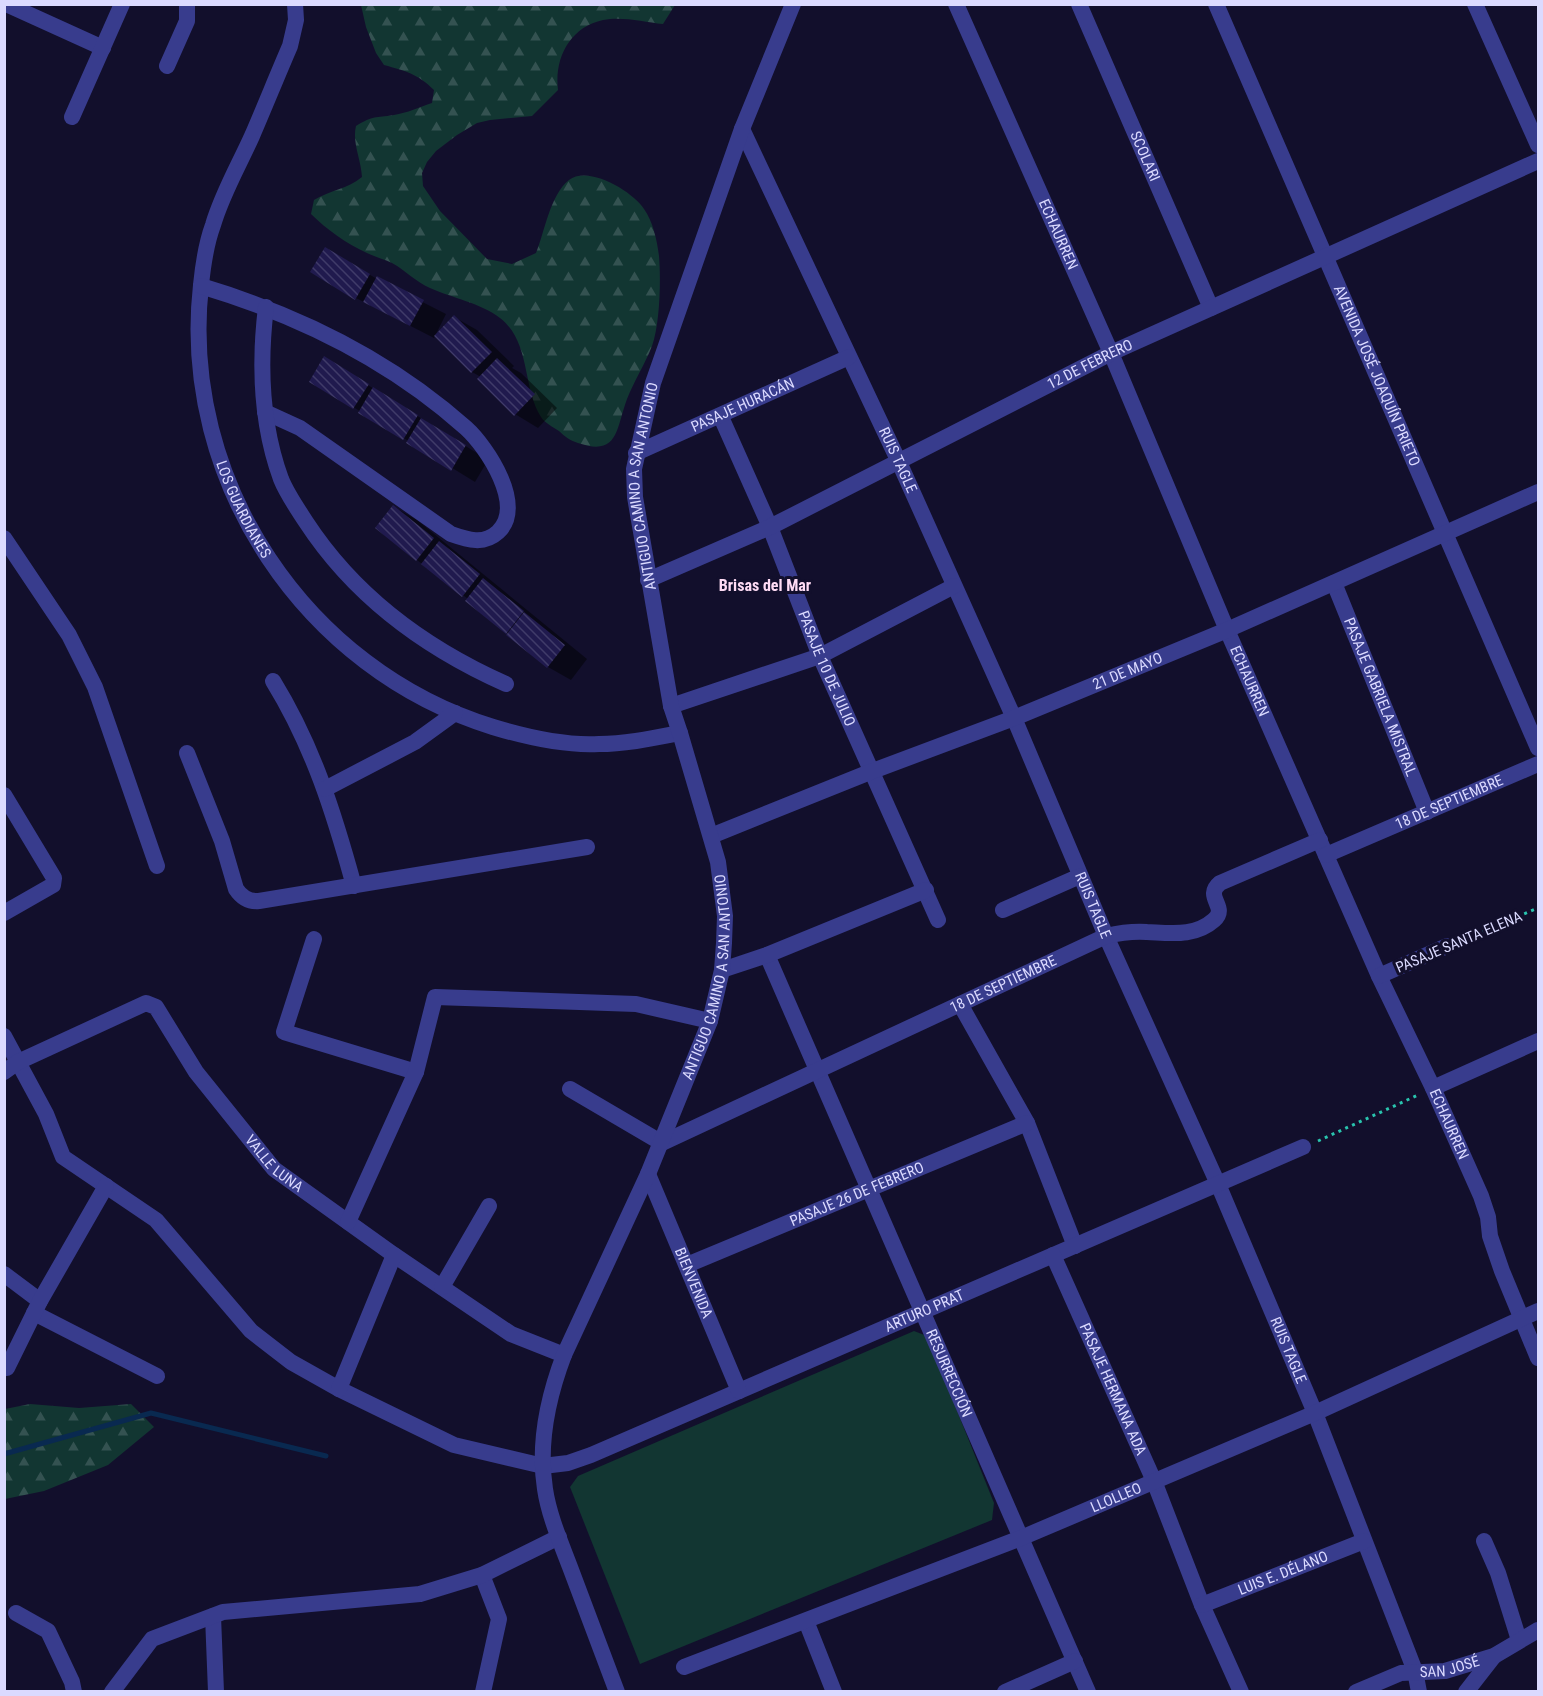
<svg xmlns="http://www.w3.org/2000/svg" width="1543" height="1696" viewBox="0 0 1543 1696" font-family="'Roboto Condensed',sans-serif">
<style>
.forest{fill:url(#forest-firs)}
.pitch{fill:#123632}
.shadow{fill:#0007}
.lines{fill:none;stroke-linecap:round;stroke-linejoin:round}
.stream{stroke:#092950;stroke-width:5}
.building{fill:url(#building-back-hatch)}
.path{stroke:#29c4ae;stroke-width:3;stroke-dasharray:3 4.5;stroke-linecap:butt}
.minor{stroke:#383c8d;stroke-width:16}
.labels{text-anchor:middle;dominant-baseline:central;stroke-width:6;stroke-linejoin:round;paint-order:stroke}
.street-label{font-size:15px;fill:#dbdaff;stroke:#120f2c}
.neighbourhood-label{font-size:16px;font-weight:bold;fill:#ffdcf5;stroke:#120f2c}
</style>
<defs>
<pattern id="forest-firs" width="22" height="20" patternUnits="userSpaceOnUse" patternTransform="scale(1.5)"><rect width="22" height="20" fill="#123632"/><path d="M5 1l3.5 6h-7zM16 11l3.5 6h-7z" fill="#345251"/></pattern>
<pattern id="building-back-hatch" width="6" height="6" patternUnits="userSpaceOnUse" patternTransform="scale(1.5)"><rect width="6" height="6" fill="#201a4e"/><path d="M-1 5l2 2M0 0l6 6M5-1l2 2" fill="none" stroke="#403b69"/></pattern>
</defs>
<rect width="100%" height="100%" fill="#120f2c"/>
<g class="forest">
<path d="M361,5H675L663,24C644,22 622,16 603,20C570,27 554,58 558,90L532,116L490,120L477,123L457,135L436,151L427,162L422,173L423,186L440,211L487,259L512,264L536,253C545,231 550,195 569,180C589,165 633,192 644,209C653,222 657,240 659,256C661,279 660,324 652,346C645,364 634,381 627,399C616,428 619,457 578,443C571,441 564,436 559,431C553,427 545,423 541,417C522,387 531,342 500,318C481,303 452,298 430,288C416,282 405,270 392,263C384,259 375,257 367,253C347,244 326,229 311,214L314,200C330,190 348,189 362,177C361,159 352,143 356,126C374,115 375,118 394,115C407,113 420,107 432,103L434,90C418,74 406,71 384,65L376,53L366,27Z"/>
<polygon points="30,1404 79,1408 131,1404 154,1427 108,1465 44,1491 5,1499 5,1409"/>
</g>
<polygon class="pitch" points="914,1331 927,1336 994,1503 992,1520 640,1664 570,1487 578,1476"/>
<g class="shadow">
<polygon points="326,249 377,279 446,314 434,338 356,298"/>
<polygon points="454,317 477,330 514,366 512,368 521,373 557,408 538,428 515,414 481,377 472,372"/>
<polygon points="347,372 488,460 475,482 311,381"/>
<polygon points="394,507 417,520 587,659 571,680 548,667 467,601 468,599 417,560"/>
</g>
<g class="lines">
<polyline class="stream" points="4,1454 151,1413 326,1456"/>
</g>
<g class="building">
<polygon points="325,247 370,274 355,300 310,272"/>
<polygon points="377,276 424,300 410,326 363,302"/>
<polygon points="454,315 492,352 471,373 434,336"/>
<polygon points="324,356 369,384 353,409 309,382"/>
<polygon points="497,358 535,394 514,416 477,379"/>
<polygon points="373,387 418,415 403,440 358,413"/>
<polygon points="421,418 466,445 451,471 406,443"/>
<polygon points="393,505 434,538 416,561 375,528"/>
<polygon points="439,541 480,574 462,597 421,564"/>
<polygon points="483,578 524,611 506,634 465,601"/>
<polygon points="524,612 565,645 547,668 506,635"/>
</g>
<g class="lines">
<g class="path">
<polyline points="1462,940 1538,908"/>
<polyline points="1318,1141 1418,1095"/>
</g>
<g class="minor">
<polyline points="6,4 103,48"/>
<path id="s1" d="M295,4L296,20L290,46C277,76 265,106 252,136C239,165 222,194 213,225C206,244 203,265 201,285C179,481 306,670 493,727C526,737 564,746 599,744C626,744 654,738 680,733"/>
<path id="s2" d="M956,4L1111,353L1227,630L1379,976L1433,1088L1481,1196L1488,1217L1490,1236L1502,1271L1538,1358"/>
<path id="s3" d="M1079,4L1211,308"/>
<path id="s4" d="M1216,4L1538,748"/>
<polyline points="1475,4 1538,145"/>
<polyline points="167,66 187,21 187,4"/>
<polyline points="72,117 122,4"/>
<path id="s5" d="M742,129L899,462L1014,718L1106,936L1218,1184L1315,1413L1415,1671L1419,1692"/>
<path d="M201,286C298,315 390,360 466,428C487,447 526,506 498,532C484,545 468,540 451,534L300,428L265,412"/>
<path d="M266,307C259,364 261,424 281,479C287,494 297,508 306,522C355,597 425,648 506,684"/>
<path id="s6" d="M721,417L770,527L820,656L938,920"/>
<path id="s7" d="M636,453L849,357"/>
<polyline points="4,538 69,635 95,687 157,866"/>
<path id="s8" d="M648,580L770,527L1111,353L1538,161"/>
<path id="s9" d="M1334,583L1427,812"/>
<path d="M273,681C313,746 334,813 354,886"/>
<polyline points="671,706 820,656 954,586"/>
<path d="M187,753L222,841L236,889C242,898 249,902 259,901L587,847"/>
<polyline points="325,789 415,742 455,713"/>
<polyline points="4,795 54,878 53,885 4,913"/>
<path id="s10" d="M711,836L870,772L1014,718L1227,630L1538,492"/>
<path id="s11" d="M1326,855L1538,764"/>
<polyline points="1003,910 1080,876"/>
<polyline points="314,939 284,1032 416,1072"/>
<path id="s12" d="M767,955L1088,1692"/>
<polyline points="722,970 767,955 926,890"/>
<polyline points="1379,976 1447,946"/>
<polyline points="960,1004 1027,1123 1075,1246"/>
<path id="s13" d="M4,1036L46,1114L63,1157L156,1220L251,1331L291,1362L339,1389L454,1445L543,1466L568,1463L591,1455L1303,1147"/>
<path id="s14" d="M4,1072L18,1062L146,1003L156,1007L196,1072L274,1169L394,1255L511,1334L564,1355"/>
<polyline points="1433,1088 1538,1041"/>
<path id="s15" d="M570,1089L662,1143L1106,936C1119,933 1133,931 1147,932C1171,933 1195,937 1214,920C1229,907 1203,897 1220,883L1320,840"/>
<path id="s16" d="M648,1174L739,1391"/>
<polyline points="348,1222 416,1072 435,997 636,1004 710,1021"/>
<path id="s17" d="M1053,1255L1154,1481L1202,1605L1241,1692"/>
<path id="s18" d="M687,1265L1027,1123"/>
<polyline points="4,1274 40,1301"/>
<polyline points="442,1287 489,1206"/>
<polyline points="34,1313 157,1376"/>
<polyline points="7,1368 40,1301 106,1186"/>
<polyline points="339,1389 394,1255"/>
<polyline points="1484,1541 1498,1573 1519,1640"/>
<polyline points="482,1575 499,1619 483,1692"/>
<path id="s19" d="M1202,1605L1364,1541"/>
<polyline points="16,1613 48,1631 72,1682 74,1692"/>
<polyline points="213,1616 216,1692"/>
<polyline points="806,1621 834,1692"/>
<path id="s20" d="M684,1667L1021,1538L1315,1413L1538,1311"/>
<polyline points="112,1692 152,1639 223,1612 420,1594 482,1575 559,1537"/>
<path id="s21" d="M617,1692C601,1650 586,1609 570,1567C561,1543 549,1516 545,1489C538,1444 548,1397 564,1355L648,1174L710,1021L722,970L724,943L725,916L718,862L680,733L671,706L635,497L634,469L653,383L742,129L793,4"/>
<polyline points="1005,1692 1075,1661"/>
<path id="s22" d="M1356,1692L1401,1673L1445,1671L1494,1656L1538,1630"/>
<polyline points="1466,1692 1494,1656"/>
</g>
</g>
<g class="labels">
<g class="street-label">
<text stroke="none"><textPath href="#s3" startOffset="166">SCOLARI</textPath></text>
<text stroke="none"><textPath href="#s2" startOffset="252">ECHAURREN</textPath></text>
<text stroke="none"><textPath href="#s8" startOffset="492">12 DE FEBRERO</textPath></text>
<text stroke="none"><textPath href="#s4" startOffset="405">AVENIDA JOSÉ JOAQUÍN PRIETO</textPath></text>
<text stroke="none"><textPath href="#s7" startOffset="117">PASAJE HURACÁN</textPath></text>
<text stroke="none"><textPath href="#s5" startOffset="366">RUIS TAGLE</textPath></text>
<text stroke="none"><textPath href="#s21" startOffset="1264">ANTIGUO CAMINO A SAN ANTONIO</textPath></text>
<text stroke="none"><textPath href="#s1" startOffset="531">LOS GUARDIANES</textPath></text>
<text stroke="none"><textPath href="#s6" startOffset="273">PASAJE 10 DE JULIO</textPath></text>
<text stroke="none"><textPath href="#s10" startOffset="448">21 DE MAYO</textPath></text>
<text stroke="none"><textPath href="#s2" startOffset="738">ECHAURREN</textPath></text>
<text stroke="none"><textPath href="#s9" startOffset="123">PASAJE GABRIELA MISTRAL</textPath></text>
<text stroke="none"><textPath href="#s11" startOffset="134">18 DE SEPTIEMBRE</textPath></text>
<text stroke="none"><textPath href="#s5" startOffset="852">RUIS TAGLE</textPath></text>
<text transform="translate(1459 942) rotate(-23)">PASAJE SANTA ELENA</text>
<text stroke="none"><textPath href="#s21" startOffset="760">ANTIGUO CAMINO A SAN ANTONIO</textPath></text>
<text stroke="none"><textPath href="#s15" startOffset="483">18 DE SEPTIEMBRE</textPath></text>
<text stroke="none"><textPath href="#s2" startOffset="1224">ECHAURREN</textPath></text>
<text stroke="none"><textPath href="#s14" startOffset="366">VALLE LUNA</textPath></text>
<text stroke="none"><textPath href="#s18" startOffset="184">PASAJE 26 DE FEBRERO</textPath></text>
<text stroke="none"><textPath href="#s16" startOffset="118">BIENVENIDA</textPath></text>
<text stroke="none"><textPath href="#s13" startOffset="1131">ARTURO PRAT</textPath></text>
<text stroke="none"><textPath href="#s5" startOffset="1338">RUIS TAGLE</textPath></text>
<text stroke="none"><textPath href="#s12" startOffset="456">RESURRECCIÓN</textPath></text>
<text stroke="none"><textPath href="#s17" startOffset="147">PASAJE HERMANA ADA</textPath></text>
<text stroke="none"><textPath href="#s20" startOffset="464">LLOLLEO</textPath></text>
<text stroke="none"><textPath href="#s19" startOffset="87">LUIS E. DÉLANO</textPath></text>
<text stroke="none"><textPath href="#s22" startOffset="98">SAN JOSÉ</textPath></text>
</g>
<g class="neighbourhood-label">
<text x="765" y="585">Brisas del Mar</text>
</g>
</g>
<rect width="1543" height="1696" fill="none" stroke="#dbdaff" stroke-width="12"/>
</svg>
